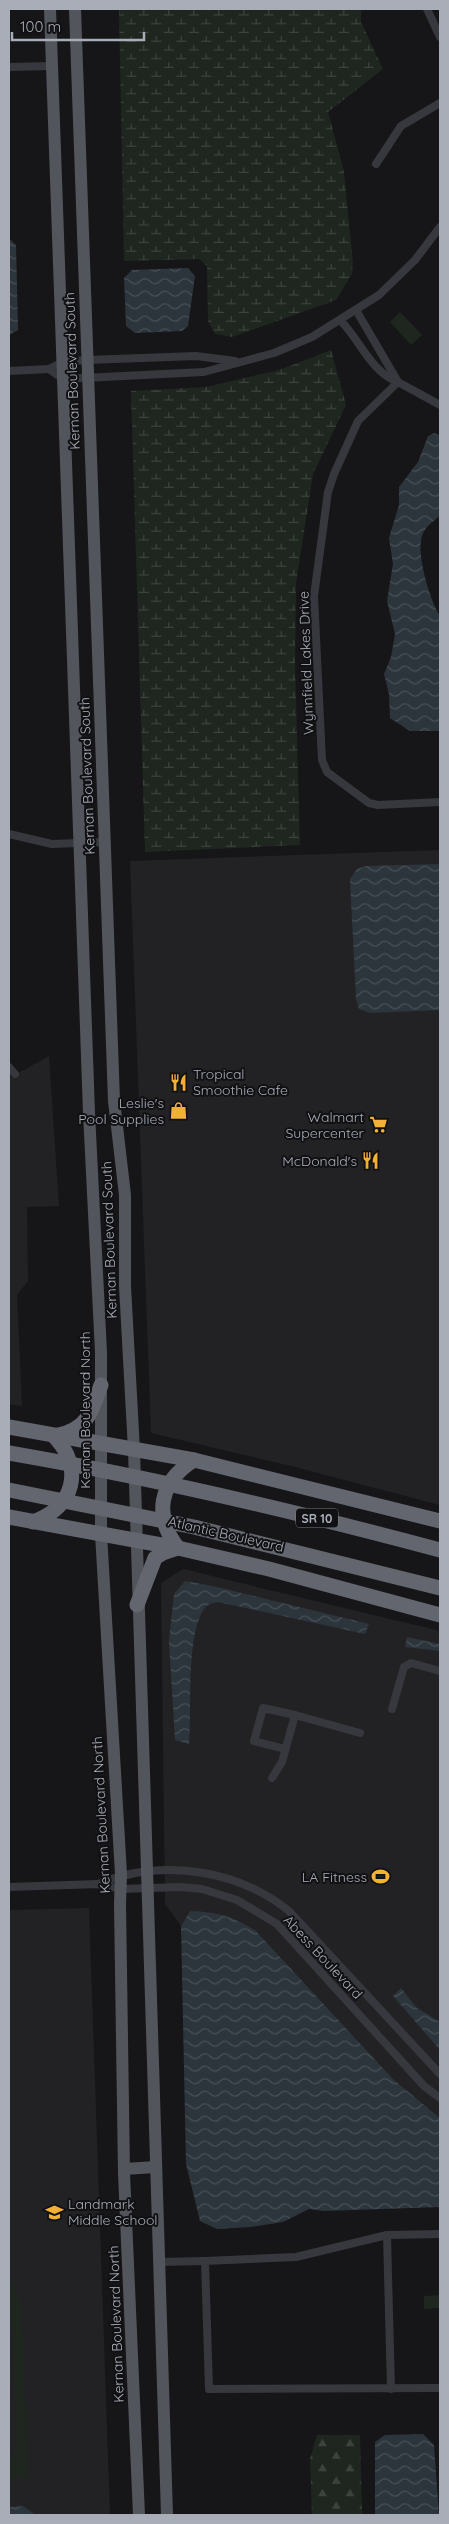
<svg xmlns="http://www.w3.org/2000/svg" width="449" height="2524" viewBox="0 0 449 2524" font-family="Quicksand,sans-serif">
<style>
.built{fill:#222225}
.forest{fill:url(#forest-firs)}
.wetland{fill:url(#wetland-marsh)}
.pitch{fill:#1e261f}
.water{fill:url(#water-waves)}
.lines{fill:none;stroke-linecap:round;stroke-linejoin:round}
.street{stroke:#37383d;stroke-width:8}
.primary{stroke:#53555c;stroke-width:12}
.highway{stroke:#63666e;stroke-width:15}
.labels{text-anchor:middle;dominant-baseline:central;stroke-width:4;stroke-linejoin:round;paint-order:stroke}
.shield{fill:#111113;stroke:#7b7e86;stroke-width:1}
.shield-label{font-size:12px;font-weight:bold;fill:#a8adb8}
.street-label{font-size:14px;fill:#a8adb8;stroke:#111113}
.poi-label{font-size:14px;fill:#a8adb8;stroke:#111113;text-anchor:end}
</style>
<defs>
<pattern id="forest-firs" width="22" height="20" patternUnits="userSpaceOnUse" patternTransform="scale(1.25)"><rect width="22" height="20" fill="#1e261f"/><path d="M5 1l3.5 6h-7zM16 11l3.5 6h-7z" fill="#3c433d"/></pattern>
<pattern id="wetland-marsh" width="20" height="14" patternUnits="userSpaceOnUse" patternTransform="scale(1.25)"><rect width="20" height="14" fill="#1e261f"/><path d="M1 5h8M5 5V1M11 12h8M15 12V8" fill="none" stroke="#3c433d"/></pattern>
<pattern id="water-waves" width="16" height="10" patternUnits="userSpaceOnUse" patternTransform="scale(1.25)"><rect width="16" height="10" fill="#2c353c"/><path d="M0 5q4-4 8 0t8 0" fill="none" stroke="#485056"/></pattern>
</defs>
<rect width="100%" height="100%" fill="#161618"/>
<g class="built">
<polygon points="440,850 440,1505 291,1466 151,1433 130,861"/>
<polygon points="49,1056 59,1206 27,1207 28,1281 17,1295 22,1406 9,1404 9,1078"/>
<polygon points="183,1569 440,1631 440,2118 394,2080 256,1931 190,1911 181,1926 165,1904 161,1583"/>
<polygon points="89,1908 110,2515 9,2515 9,1910"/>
</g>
<polygon class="forest" points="317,2435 360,2435 362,2515 312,2515 310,2459"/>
<g class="wetland">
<polygon points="119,9 361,9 361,22 383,69 328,112 344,172 353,263 352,274 336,300 232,337 215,334 208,321 207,266 199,259 124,261"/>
<polygon points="331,350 346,405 313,474 296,583 295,663 300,845 145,852 131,391 206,387 279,370"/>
</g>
<g class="pitch">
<polygon points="400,312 422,335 411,345 390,322"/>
<polygon points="9,2277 15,2286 22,2310 28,2478 13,2478 9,2482 9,2466 17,2445"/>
<polygon points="440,2295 440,2308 424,2309 424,2296"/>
</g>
<g class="water">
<polygon points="11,240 16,245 18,330 9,335 9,241"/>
<polygon points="188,268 195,276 188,326 182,331 135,333 126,326 124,278 132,270"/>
<path d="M434,433L440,435V516C432,522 425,527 422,536C416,555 430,600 440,616V731H410L390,718L389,694L384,674L391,657L395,634L387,601L393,564L389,538L399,505V487L418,462L428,436Z"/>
<polygon points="440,864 440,1010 370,1013 359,1009 356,999 350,879 357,869 366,866"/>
<path d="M185,1581L213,1586L369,1624L365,1634L218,1602C211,1603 206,1605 202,1612C186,1643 192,1707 189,1744L175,1740L169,1641L174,1594Z"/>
<polygon points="407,1637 440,1644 440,1651 405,1647"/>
<path d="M190,1911C218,1912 232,1916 256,1931L394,2080L440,2118V2207L324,2211L309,2209L283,2222L251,2227L217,2229L200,2221L186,2164L181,1926Z"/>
<polygon points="401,1988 417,2008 440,2022 440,2050 393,1996"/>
<polygon points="423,2434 434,2445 439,2515 375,2515 375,2442 385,2435"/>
<polygon points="23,2506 36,2515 9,2515 9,2507"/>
</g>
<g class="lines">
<g class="street">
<polyline points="427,9 440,37"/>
<polyline points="9,67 51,66"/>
<polyline points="376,164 401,126 440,103"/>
<path d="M340,320C360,340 371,372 398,382L356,310"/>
<polyline points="49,369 63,379 204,372 274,353 312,337 379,295 415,260 440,227"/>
<polyline points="9,371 49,369 63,362 87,360 196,356 235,361"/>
<polyline points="440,405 398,382 358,421 334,474 328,492 314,596 322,760 327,772 369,803 378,805 440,802"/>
<polyline points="9,834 52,844 104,842"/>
<polyline points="9,1067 15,1074"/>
<polyline points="392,1709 404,1667 411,1663 440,1671"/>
<polyline points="285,1749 254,1741 263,1708 295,1715"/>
<polyline points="272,1778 282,1762 295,1715 360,1733"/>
<path d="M98,1884C160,1858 237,1869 289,1911L440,2074"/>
<polyline points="9,1887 98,1884 121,1889 181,1887 202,1889 237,1900 277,1924 424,2086 440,2098"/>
<polyline points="440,2234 387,2235 296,2257 205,2261 209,2389 440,2388"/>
<polyline points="387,2235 391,2389"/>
<polyline points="159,2262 205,2261"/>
</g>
<g class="primary">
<polyline points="50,9 89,1113 101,1352 101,1534 121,1874 120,1904 124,2173 139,2515"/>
<polyline points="75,9 114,1101 125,1195 125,1286 134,1450 167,2515"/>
<polyline points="124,2169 156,2167"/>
</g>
<g class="highway">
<polyline points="9,1427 194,1460 440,1521"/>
<path d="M58,1435C88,1429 92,1411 101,1385"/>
<path d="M9,1453C154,1478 298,1512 440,1550"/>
<polyline points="9,1490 194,1527 440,1588"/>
<polyline points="9,1517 178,1548 269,1569 440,1615"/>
<path d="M33,1522C75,1507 84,1468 54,1436"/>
<path d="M137,1605L155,1558L163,1553L178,1548C153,1516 159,1482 194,1460"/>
</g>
</g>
<defs>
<symbol id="restaurant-bare" viewBox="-9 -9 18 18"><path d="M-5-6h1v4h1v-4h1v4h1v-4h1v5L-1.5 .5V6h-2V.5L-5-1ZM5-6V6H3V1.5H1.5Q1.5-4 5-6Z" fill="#f2b134" stroke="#111113" stroke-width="2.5" paint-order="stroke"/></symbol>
<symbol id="shop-bare" viewBox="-9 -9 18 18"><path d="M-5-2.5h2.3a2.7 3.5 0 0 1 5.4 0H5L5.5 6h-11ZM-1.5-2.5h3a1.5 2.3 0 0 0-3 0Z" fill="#f2b134" stroke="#111113" stroke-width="2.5" paint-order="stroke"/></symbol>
<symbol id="supermarket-bare" viewBox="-9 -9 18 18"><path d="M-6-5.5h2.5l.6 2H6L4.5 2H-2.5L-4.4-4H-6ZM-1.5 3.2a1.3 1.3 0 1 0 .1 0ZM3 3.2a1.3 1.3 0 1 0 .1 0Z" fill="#f2b134" stroke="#111113" stroke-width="2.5" paint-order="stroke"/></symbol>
<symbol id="stadium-bare" viewBox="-9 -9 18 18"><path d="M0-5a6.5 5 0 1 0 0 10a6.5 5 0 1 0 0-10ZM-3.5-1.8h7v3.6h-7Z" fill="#f2b134" stroke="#111113" stroke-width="2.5" paint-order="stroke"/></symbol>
<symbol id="school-bare" viewBox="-9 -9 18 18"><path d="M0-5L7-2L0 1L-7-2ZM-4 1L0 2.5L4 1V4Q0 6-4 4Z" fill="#f2b134" stroke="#111113" stroke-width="2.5" paint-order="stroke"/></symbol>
</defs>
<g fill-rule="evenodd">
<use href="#restaurant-bare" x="166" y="1070" width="25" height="25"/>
<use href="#shop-bare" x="166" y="1098" width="25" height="25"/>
<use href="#supermarket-bare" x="366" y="1112" width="25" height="25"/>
<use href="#restaurant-bare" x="358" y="1148" width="25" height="25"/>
<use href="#stadium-bare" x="368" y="1864" width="25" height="25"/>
<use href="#school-bare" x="42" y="2200" width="25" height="25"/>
</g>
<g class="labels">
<rect class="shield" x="296" y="1508.5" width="42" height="19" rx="4"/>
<g class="shield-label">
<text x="317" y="1518">SR 10</text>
</g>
<g class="street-label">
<text transform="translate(72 371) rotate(-92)">Kernan Boulevard South</text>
<text transform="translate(306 663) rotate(-92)">Wynnfield Lakes Drive</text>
<text transform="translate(87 776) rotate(-92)">Kernan Boulevard South</text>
<text transform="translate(109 1240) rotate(-92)">Kernan Boulevard South</text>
<text transform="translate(85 1410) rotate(-90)">Kernan Boulevard North</text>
<text transform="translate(226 1534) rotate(13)">Atlantic Boulevard</text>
<text transform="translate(101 1815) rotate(-93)">Kernan Boulevard North</text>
<text transform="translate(323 1957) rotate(47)">Abess Boulevard</text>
<text transform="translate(116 2324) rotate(-92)">Kernan Boulevard North</text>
</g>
<g class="poi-label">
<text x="193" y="1074" text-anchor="start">Tropical<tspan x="193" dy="16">Smoothie Cafe</tspan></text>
<text x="164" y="1103">Leslie's<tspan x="164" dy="16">Pool Supplies</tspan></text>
<text x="364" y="1117">Walmart<tspan x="364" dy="16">Supercenter</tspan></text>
<text x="357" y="1161">McDonald's</text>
<text x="367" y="1877">LA Fitness</text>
<text x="68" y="2204" text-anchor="start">Landmark<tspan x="68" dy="16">Middle School</tspan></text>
</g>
</g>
<rect width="449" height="2524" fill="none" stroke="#a8adb8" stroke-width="20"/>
<path d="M12 32v8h132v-8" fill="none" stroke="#a8adb8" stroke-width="2.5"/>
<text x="20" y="32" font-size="15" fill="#a8adb8" stroke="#111113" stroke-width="4" paint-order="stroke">100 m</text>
</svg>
